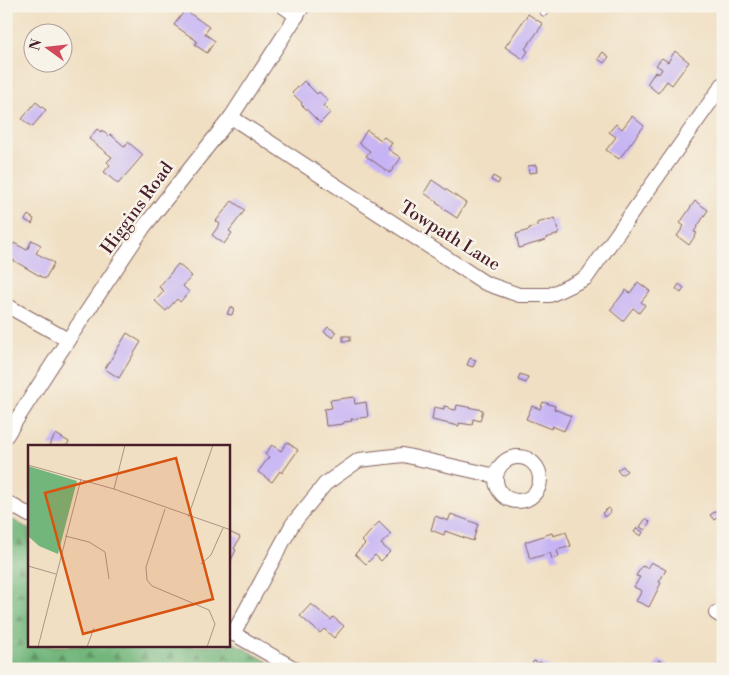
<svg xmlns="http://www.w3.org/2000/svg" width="729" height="675" viewBox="0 0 729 675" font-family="'Libre Bodoni',serif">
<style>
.forest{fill:url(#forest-firs);stroke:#5e6a53}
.building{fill:#c6b3f4}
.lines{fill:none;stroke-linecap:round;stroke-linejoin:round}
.service-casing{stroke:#846260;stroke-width:9}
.minor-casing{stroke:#846260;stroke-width:16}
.service{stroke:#fff;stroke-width:7}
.minor{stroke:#fff;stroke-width:14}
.labels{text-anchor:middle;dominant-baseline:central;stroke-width:5;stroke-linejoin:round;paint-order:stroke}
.street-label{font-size:18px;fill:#4a1f2b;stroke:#f7f3e8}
.inset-road{fill:none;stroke:#ae9286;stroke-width:1}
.view{fill:#d8530f;fill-opacity:0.15;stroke:#d8530f;stroke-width:2.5}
.inset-edge{fill:none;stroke:#4a1f2b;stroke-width:2.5}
</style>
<defs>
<pattern id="forest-firs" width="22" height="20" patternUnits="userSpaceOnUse" patternTransform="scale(1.25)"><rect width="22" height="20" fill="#72b67b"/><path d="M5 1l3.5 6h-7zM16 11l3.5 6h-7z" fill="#609365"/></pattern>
</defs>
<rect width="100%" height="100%" fill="#f7f3e8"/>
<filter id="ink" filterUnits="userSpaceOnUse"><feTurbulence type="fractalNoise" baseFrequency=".02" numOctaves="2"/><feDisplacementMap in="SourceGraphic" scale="10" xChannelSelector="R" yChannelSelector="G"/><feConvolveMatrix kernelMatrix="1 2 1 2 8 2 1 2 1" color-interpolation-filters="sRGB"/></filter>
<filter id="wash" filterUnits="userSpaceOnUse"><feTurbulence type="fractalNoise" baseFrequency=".0096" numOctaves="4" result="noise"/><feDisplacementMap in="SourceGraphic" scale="20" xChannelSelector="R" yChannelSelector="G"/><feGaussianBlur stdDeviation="1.12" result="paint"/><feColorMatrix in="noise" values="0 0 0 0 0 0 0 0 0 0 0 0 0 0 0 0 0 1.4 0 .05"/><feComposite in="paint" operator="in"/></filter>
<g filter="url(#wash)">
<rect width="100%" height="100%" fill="#f0dfc2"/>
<polygon class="forest" points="6,516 29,529 29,646 229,646 229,640 277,667 276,669 6,669"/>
<g id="blocks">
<g class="building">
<polygon points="185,10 209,27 205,34 215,41 207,53 195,45 197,41 174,25"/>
<polygon points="528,14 543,24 525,49 528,51 523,59 505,47"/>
<polygon points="675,51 689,62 672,85 667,81 658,93 647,84 655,72 659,74 662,69 656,65 662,58 668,62"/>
<polygon points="603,52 609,57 604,63 598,59"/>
<polygon points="304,81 317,94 319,92 328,100 323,106 330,113 320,123 301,104 302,103 292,93"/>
<polygon points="36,102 46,110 32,127 22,119"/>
<polygon points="632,116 644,126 619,159 606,150 616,137 609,132 616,124 622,129"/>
<polygon points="97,129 101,132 102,130 108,136 110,134 125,147 128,142 143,155 118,184 104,172 110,165 107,162 112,157 89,139"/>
<polygon points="367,130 381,140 384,137 392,143 388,149 401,158 390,173 366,156 370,151 359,143"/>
<polygon points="536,165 537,172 529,173 528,166"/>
<polygon points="493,176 500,180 498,184 491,180"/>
<polygon points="432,180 466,203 457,218 442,208 443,207 436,203 437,202 424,193"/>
<polygon points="232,201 245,210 229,231 232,233 224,244 212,235 220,224 216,221"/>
<polygon points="695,201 708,210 694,232 697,233 689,245 677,236 684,226 680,223"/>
<polygon points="28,215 34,219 32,224 25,220"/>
<polygon points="555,218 559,234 546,238 546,240 519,248 516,234 529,230 529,228 537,226 537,223"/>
<polygon points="32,240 41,245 36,253 54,263 45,279 6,256 14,243 27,250"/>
<polygon points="178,264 192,276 183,286 189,292 180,302 177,299 166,311 155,301 164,291 159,287"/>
<polygon points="638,282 650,291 641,302 645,305 639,313 633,308 623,321 610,310 626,290 630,293"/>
<polygon points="679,284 684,288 681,293 676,289"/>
<polygon points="230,307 234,308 232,315 227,314"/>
<polygon points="328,327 336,332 333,338 324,332"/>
<polygon points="127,333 141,342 119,378 105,369"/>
<rect x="343" y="336" width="7" height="5"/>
<polygon points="470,358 476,360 473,367 467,365"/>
<polygon points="520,374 528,377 526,383 518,380"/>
<polygon points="354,397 355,404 366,402 368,417 351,419 352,421 344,422 343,424 326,426 324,409 332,408 330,400"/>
<polygon points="543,402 555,406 554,409 571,416 564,431 552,426 551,429 526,419 532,406 540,409"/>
<polygon points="457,405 483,410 480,421 473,419 472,425 459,423 459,426 432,420 434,407 444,409 444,406 449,407 450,409 456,410"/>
<polygon points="56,434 69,442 66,446 51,446 49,445"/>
<polygon points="287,442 298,450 282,473 280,471 272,482 258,472 269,457 265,454 272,445 281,451"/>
<polygon points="623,466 627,471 621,475 617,470"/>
<polygon points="609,508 611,511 610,513 604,517 602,513"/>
<polygon points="716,511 720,515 714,520 710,515"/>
<polygon points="451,514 478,524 473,541 445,531 444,535 431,530 435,516 448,521"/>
<polygon points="646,518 650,522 645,530 640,527"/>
<polygon points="379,522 391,534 381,544 390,552 381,561 375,555 366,564 355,554 365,544 362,541"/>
<polygon points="637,528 643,532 641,536 634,532"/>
<polygon points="229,532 240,537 234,549 236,550 229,564"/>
<polygon points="566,532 571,546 557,550 559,557 552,559 550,553 530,559 525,542 552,533 553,536"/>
<polygon points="651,562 666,570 659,582 661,583 649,607 636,601 642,591 634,587 640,577 636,576 642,566 647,568"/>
<polygon points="311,604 331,620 333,617 344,626 334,638 324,629 320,633 300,616"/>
<polygon points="659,660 674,669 653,669"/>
<polygon points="534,661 538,663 540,662 550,667 549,669 539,669 532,663"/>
</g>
</g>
</g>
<g filter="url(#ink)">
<use href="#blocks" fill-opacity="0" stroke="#846260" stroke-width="1"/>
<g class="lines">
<defs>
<polyline id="service" points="540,6 544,12"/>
<g id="minor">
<polyline points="283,6 297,16"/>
<polyline points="231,117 485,283 519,295 550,295 586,278 723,84"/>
<polyline points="6,305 68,340"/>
<polyline points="6,436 68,340 143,228 231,117 303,6"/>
<circle cx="518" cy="479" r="22"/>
<polyline points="6,502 29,515"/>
<polyline points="716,613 723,617"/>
<polyline points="229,631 295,669"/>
<polyline points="233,634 292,525 325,484 359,460 403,455 496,476"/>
</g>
</defs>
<use href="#service" class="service-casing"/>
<use href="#minor" class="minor-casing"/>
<use href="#service" class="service"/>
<use href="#minor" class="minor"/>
</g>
</g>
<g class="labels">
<g class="street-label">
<text transform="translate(137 208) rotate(-54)">Higgins Road</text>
<text transform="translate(450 236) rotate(32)">Towpath Lane</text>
</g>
</g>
<g transform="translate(28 445)">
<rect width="202" height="202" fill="#f0dfc2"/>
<path d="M0,21L49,36L30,109L11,101L0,91Z" fill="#72b67b"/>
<path class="inset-road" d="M0,20L86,44L203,85M86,44L97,0M137,64L118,122L119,135L124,141L181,165L187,179L179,202M160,72L185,0M37,91L61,97L77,107L81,134M173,119L183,110L195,83M0,121L28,129M10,202L53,34M59,202L66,183"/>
<path class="view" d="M148,13L185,154L55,189L17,48Z"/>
<rect width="202" height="202" class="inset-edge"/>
</g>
<rect width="729" height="675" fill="none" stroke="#f7f3e8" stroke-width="25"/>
<g transform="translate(48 48) rotate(285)"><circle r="24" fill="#f7f3e8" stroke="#b29e9c"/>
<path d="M0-4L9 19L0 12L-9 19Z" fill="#d1495b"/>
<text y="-8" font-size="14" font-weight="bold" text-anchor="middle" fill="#4a1f2b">N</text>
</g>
</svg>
